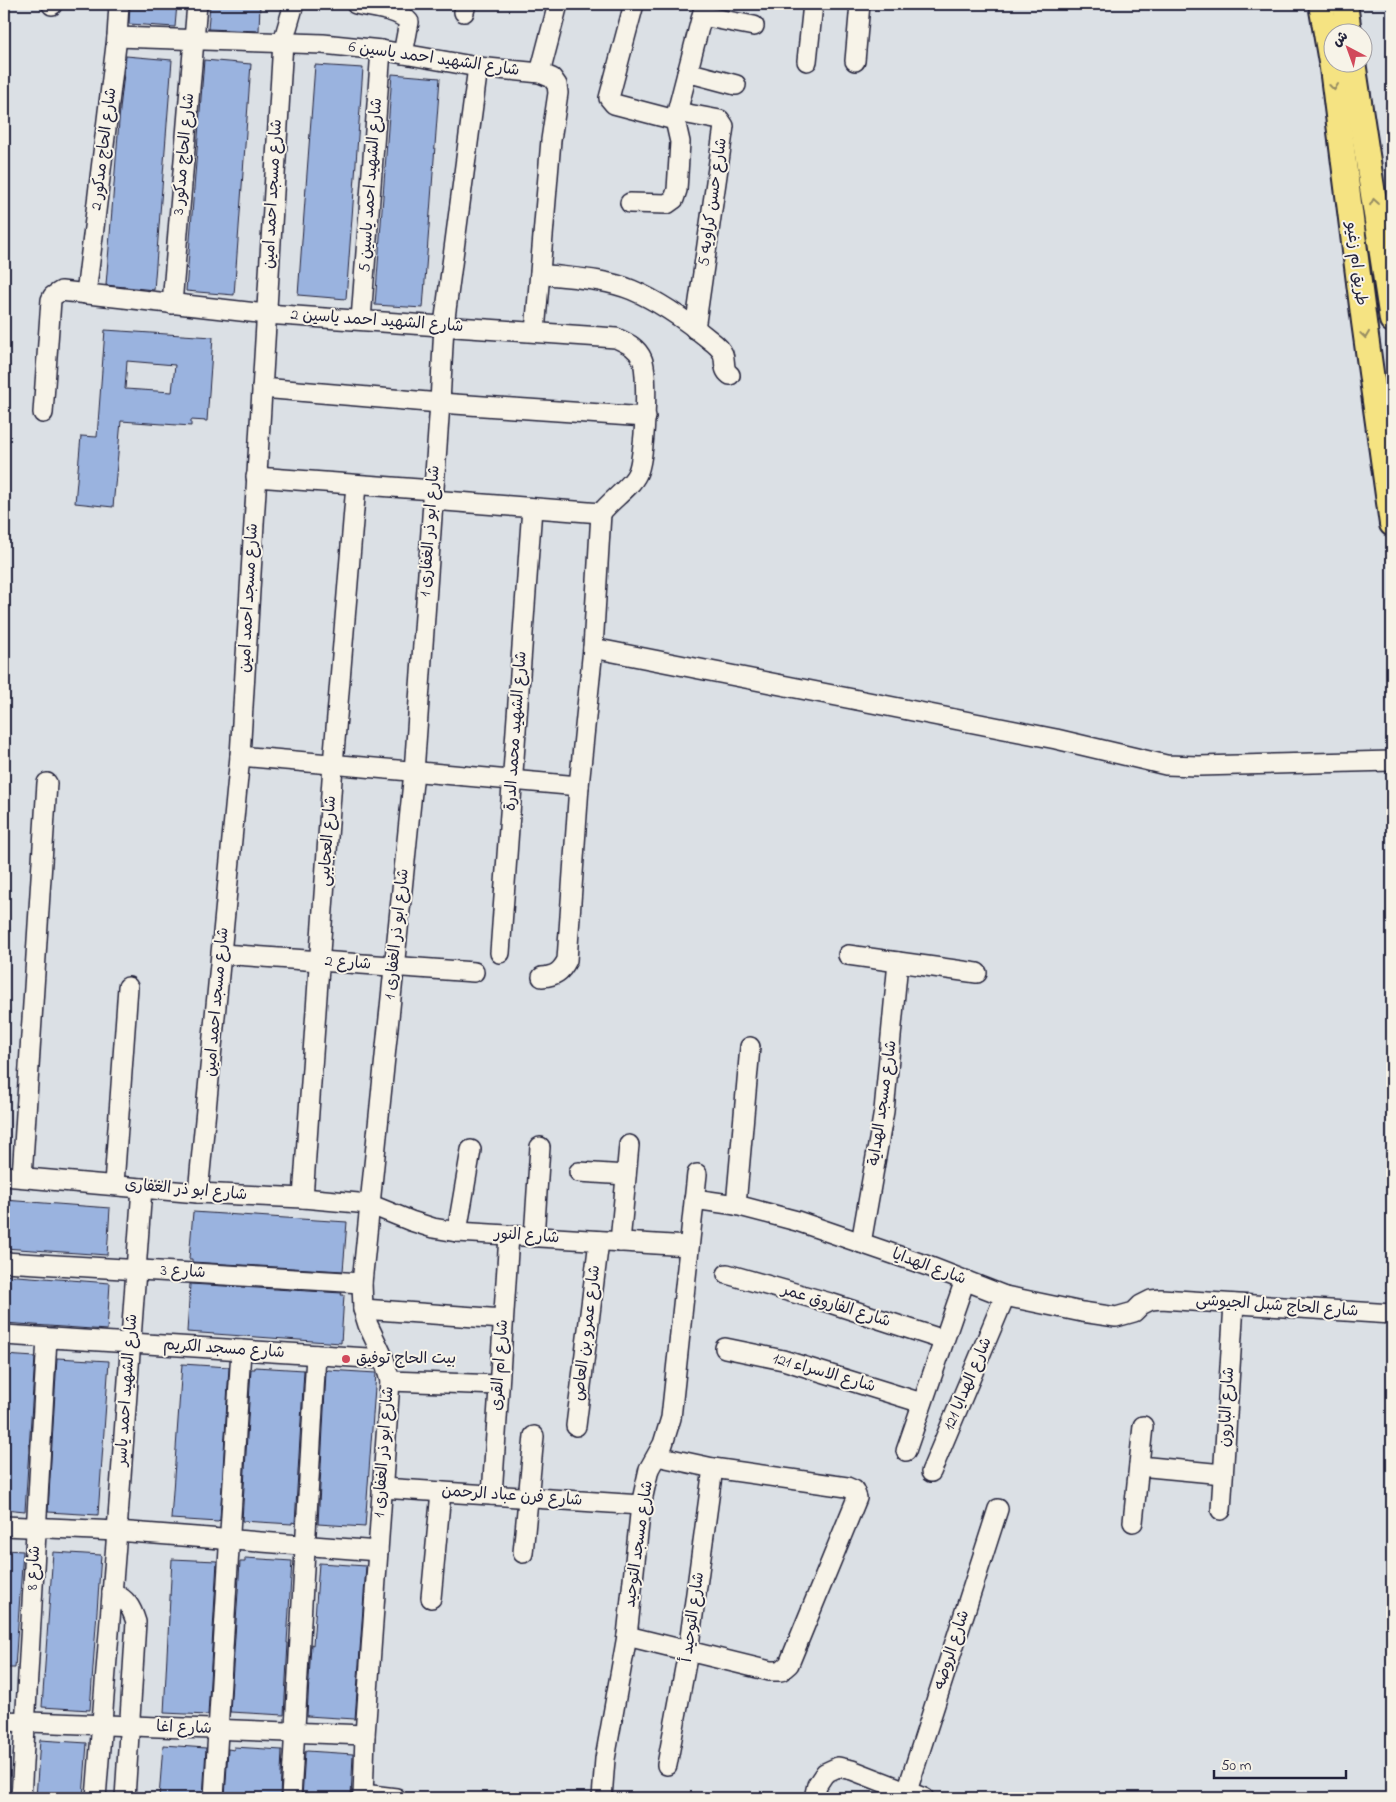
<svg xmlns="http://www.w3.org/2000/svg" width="1396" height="1802" viewBox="0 0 1396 1802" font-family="'Indie Flower','Playpen Sans Arabic',sans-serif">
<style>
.building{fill:#9ab3df;stroke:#22223b;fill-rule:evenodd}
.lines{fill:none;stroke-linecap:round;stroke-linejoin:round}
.minor-casing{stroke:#22223b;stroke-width:22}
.major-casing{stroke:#22223b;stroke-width:28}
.minor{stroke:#f7f3e8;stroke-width:19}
.major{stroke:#f5e382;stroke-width:24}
.oneway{stroke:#968c62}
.poi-dot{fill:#d1495b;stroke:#f7f3e8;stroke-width:2}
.labels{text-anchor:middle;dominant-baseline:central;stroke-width:4;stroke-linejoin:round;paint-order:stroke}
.street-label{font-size:16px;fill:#22223b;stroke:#f7f3e8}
.poi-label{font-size:16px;fill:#22223b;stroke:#f7f3e8;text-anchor:start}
</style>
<rect width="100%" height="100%" fill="#dbe0e5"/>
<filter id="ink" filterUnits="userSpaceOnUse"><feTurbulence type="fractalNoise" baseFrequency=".02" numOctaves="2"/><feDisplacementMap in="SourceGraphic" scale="10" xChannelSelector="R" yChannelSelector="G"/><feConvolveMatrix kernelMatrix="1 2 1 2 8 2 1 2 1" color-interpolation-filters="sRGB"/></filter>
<g filter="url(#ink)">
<g class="building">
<polygon points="130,4 177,4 175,27 129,24"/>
<polygon points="210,4 260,4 259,31 208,29"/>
<polygon points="126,56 172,60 154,290 106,285 120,109"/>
<polygon points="204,60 251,64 234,295 186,291"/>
<polygon points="315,65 363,68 346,299 298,295"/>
<polygon points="392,74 440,78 423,308 375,305"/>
<path d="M105,330L213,337L207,421L191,420V426L121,421L113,507L75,503L81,436L97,437ZM127,361L175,365L172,392L125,389Z"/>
<polygon points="4,1200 110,1208 107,1255 4,1248"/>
<polygon points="193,1212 347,1222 343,1271 192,1262 192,1259 189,1259"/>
<polygon points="4,1275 110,1283 107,1330 4,1323"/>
<polygon points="190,1284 342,1293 341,1295 344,1295 341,1343 187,1332"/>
<polygon points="4,1355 35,1357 25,1511 4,1509"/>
<polygon points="57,1358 109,1361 98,1515 48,1512"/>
<polygon points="182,1364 229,1367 220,1520 218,1522 171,1519"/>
<polygon points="255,1367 304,1370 295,1523 292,1522 292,1524 242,1521 251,1369 255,1369"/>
<polygon points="328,1370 376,1373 365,1527 318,1524 326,1372"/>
<polygon points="4,1550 23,1551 15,1668 4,1668"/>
<polygon points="53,1552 101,1555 90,1710 42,1707"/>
<polygon points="245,1558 292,1561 287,1643 288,1643 284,1715 230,1712 240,1562 245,1562"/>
<polygon points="172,1559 217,1561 208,1715 164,1713"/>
<polygon points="319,1563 366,1566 355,1719 307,1716 311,1644 313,1645"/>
<polygon points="40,1740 87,1743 83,1798 36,1798"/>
<polygon points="163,1745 206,1748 203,1798 159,1798"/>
<polygon points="234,1747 282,1750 280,1798 225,1798 228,1749 234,1750"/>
<polygon points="307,1751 353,1754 351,1798 302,1798 305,1752"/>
</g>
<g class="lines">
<defs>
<g id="minor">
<polyline points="52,4 52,5"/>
<path d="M356,4C372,8 398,9 409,22L403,54"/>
<polyline points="634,4 609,98 614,104 675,120"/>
<polyline points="464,12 466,4"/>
<polyline points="702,16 754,26"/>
<polyline points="117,37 323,44 381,50 478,67 540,73 552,78 557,85 558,93 551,140 535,332"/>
<polyline points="807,61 813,4"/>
<polyline points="855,61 860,4"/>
<polyline points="687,72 736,85"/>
<polyline points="540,73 558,4"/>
<polyline points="677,112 720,120 724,126 695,329"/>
<polyline points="630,203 667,204 674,199 677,190 680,142 675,120 705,4"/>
<path d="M540,274C570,278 604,278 632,290C658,301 688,322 710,340C714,343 721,349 723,354C726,362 722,369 730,375"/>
<polyline points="86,294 117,37 119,4"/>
<polyline points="172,304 197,4"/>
<polyline points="361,320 381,50"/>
<polyline points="262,388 440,403 646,417"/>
<path d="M43,413L51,300L53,296L61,291L266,314L616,338C627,343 637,347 642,359C649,373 645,459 637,474C631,487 611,500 601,513"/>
<polyline points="256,477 433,490"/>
<polyline points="432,500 601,513"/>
<polyline points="593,648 1056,739 1166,765 1199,766 1392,761"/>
<polyline points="240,756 579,786"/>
<polyline points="500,953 532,508"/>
<polyline points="222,954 474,972"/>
<polyline points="848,955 977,973"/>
<path d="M542,977C555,976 561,972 567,960L579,786L593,648L601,513"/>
<polyline points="579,1172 626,1175"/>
<polyline points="4,1176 198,1193 303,1198 369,1204 411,1221 433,1228 457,1232 689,1246"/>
<polyline points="22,1177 47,783"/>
<polyline points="114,1184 128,987"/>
<polyline points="198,1193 240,756 283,42 294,4"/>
<polyline points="303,1198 333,765 356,485"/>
<polyline points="694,1199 736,1205 797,1221 928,1266 1005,1296 1082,1312 1116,1317 1134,1312 1141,1305 1151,1300 1161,1299 1392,1314"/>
<polyline points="736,1205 750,1047"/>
<polyline points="457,1232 471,1150"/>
<polyline points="534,1237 540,1147"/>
<polyline points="620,1242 629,1145"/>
<polyline points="861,1243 884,1111 898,962"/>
<polyline points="4,1262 362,1283"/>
<polyline points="727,1274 830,1303 944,1340"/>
<polyline points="363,1309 503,1319"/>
<polyline points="4,1335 384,1359"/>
<polyline points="725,1348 783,1360 922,1403"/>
<polyline points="390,1381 499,1385"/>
<polyline points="576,1426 599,1241"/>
<polyline points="906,1451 965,1280"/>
<polyline points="1139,1466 1223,1474"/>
<polyline points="931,1472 1005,1296"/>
<polyline points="382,1488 641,1505"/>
<polyline points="492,1495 509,1236"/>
<polyline points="1221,1510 1234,1304"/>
<polyline points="1133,1522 1143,1426"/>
<polyline points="4,1526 117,1531 378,1551"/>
<polyline points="523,1553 534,1436"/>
<path d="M112,1592C127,1600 131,1606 136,1622L125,1798"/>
<polyline points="431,1598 441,1492"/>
<polyline points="627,1636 770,1671 781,1671 789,1664 857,1498 854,1490 847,1487 713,1468 657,1456"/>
<polyline points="4,1721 365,1735"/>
<polyline points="667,1765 688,1652 713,1468"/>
<polyline points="907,1791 998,1509"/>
<polyline points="363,1794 396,1798"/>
<polyline points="21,1798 47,1338"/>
<polyline points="96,1798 117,1531 142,1188"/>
<polyline points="214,1798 241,1350"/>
<polyline points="291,1798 316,1355"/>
<polyline points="363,1798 365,1735 390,1381 384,1359 368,1325 363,1309 362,1283 414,772 440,403 444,325 478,67"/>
<polyline points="602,1798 605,1759 627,1636 641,1505 649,1469 663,1444 671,1418 697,1174"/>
<polyline points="814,1798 817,1785 825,1773 838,1767 852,1770 924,1798"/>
</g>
<g id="major">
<polyline points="1321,4 1332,68 1364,322 1392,524"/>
<polyline points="1345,4 1349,32"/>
<polyline points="1353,62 1392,320"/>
</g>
</defs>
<use href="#minor" class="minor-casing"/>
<use href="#major" class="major-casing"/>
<use href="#minor" class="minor"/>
<use href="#major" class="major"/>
</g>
<defs><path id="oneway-chevron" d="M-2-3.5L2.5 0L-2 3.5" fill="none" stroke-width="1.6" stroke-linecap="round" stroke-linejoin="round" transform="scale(1.25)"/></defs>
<g class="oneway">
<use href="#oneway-chevron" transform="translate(1334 87) rotate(83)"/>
<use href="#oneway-chevron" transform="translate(1374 202) rotate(-99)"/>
<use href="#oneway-chevron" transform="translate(1365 335) rotate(82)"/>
</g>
</g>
<circle class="poi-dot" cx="346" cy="1359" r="5"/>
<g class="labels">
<g class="street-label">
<text transform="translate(434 59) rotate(8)">شارع الشهيد احمد ياسين 6</text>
<text transform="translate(104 149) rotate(-83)">شارع الحاج مدكور 2</text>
<text transform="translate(184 154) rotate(-85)">شارع الحاج مدكور 3</text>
<text transform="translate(371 185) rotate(-86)">شارع الشهيد احمد ياسين 5</text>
<text transform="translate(273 194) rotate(-87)">شارع مسجد احمد امين</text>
<text transform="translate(713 202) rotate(-82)">شارع حسن كراويه 5</text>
<text transform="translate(1356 264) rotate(83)">طريق ام زغيو</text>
<text transform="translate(377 321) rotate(4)">شارع الشهيد احمد ياسين 2</text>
<text transform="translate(430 531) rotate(-86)">شارع ابو ذر الغفارى 1</text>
<text transform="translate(249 598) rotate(-87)">شارع مسجد احمد امين</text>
<text transform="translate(516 731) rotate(-86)">شارع الشهيد محمد الدرة</text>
<text transform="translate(328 841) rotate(-86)">شارع العجايبى</text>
<text transform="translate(397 934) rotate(-84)">شارع ابو ذر الغفارى 1</text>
<text transform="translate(348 963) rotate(4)">شارع 2</text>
<text transform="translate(217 1002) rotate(-85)">شارع مسجد احمد امين</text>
<text transform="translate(883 1103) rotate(-82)">شارع مسجد الهداية</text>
<text transform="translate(186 1190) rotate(5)">شارع ابو ذر الغفارى</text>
<text transform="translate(527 1236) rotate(4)">شارع النور</text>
<text transform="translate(929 1267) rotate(20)">شارع الهدايا</text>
<text transform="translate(183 1272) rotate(3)">شارع 3</text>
<text transform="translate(836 1306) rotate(17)">شارع الفاروق عمر</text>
<text transform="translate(1277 1306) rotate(4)">شارع الحاج شبل الجيوشى</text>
<text transform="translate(587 1333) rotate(-83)">شارع عمرو بن العاص</text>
<text transform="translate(224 1349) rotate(4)">شارع مسجد الكريم</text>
<text transform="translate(500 1365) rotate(-86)">شارع ام القرى</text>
<text transform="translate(824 1373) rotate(16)">شارع الاسراء 121</text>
<text transform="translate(968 1384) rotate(-67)">شارع الهدايا 121</text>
<text transform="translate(127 1390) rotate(-86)">شارع الشهيد احمد ياسر</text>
<text transform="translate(1227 1407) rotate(-87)">شارع البارون</text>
<text transform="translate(384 1452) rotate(-86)">شارع ابو ذر الغفارى 1</text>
<text transform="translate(512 1496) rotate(4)">شارع فرن عباد الرحمن</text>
<text transform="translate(639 1544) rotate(-82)">شارع مسجد التوحيد</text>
<text transform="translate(34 1568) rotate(-87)">شارع 8</text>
<text transform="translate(693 1617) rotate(-82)">شارع التوحيد أ</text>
<text transform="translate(952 1650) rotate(-72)">شارع الروضه</text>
<text transform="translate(184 1728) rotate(2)">شارع اغا</text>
</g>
<g class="poi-label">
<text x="356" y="1359">بيت الحاج توفيق</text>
</g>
</g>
<rect width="1396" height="1802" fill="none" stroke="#f7f3e8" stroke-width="20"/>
<rect x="10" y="10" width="1376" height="1782" fill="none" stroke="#22223b" stroke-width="2" filter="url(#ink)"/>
<g transform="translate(1348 48) rotate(319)"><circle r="24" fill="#f7f3e8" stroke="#a29fa3"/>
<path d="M0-4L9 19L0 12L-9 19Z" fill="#d1495b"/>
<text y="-8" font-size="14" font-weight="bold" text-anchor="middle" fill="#22223b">ش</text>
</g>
<path d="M1214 1770v8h132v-8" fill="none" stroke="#22223b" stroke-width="2.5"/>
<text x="1221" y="1770" font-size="15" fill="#22223b" stroke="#f7f3e8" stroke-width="4" paint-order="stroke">50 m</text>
</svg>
